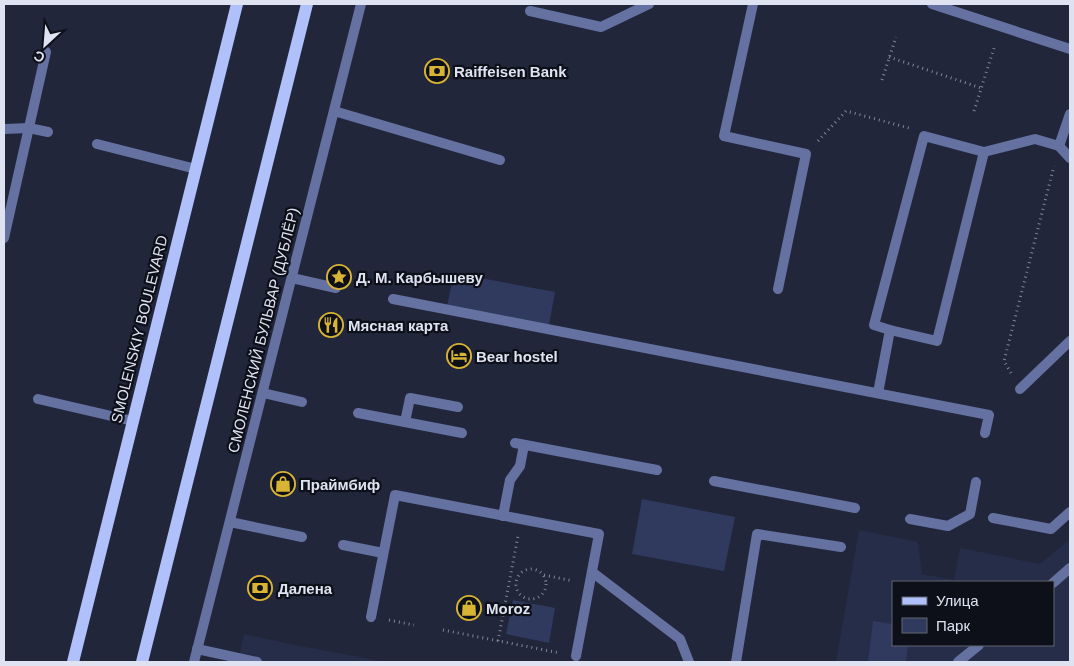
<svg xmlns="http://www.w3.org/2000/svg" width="1074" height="666" viewBox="0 0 1074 666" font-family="Arial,sans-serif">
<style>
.built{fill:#262d48;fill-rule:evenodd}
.green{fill:#303a5e}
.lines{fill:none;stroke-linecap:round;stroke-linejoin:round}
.path{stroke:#818697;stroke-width:3;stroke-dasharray:1 4;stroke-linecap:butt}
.lane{stroke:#6572a1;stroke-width:10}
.street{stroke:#6572a1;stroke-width:10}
.primary{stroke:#afc0fb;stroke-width:12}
.labels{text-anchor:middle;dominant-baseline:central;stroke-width:4.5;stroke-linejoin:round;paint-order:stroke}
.poi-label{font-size:15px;font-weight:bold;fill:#dfe3f1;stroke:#0d1019;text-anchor:start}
.street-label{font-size:15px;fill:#dfe3f1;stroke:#0d1019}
</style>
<rect width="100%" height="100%" fill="#21263b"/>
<g class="built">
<path d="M859,530L918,542L922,574L954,580L960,548L1040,564L1070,539V662H836ZM893,582H1053V645H893Z"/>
<polygon points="244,634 300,646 387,662 238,662"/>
</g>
<g class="green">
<polygon points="454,273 555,292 549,325 447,306"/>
<polygon points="642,499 735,517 724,571 632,554"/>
<polygon points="513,600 555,608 549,643 506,634"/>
<polygon points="873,621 893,624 893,645 908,645 906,662 868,662"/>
</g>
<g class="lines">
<g class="path">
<polyline points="889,57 981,88"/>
<polyline points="882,80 896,37"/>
<polyline points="974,111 994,48"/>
<polyline points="818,141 846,111 909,128"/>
<polyline points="1011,373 1004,361 1054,166"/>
<circle cx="531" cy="584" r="15"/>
<polyline points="544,575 573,581"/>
<polyline points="389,620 414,625"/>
<polyline points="443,630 560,653"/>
<polyline points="498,641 518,536"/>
</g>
<g class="lane">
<polyline points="753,4 724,136 806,154 778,289"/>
<polyline points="530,11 601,27 649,4"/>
<polyline points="334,111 500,160"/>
<polyline points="4,129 29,128 48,132"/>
<polyline points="97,144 196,169"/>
<polyline points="1059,146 1070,114"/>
<polyline points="4,238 46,52"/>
<polyline points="292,278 336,288"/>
<polyline points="393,299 989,415 985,433"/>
<polyline points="890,330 874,325 924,136 984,152"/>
<polyline points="1020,389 1070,341"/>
<polyline points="263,393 302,402"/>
<polyline points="878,393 890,330 937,341 984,152 1035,139 1059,146 1070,158"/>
<polyline points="38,399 133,421"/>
<polyline points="358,413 462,433"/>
<polyline points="405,422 410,398 458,407"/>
<polyline points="515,443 657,470"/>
<polyline points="714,481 855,508"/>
<polyline points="503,516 510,480 520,466 524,445"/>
<polyline points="993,518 1051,529 1070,512"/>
<polyline points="910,519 948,526 970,514 976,482"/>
<polyline points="230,522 302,537"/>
<polyline points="343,545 383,553"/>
<polyline points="592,572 680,639 689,662"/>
<polyline points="1053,583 1070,568"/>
<polyline points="371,617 395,495 599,534 576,656"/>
<polyline points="197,649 257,662"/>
<polyline points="736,662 757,534 841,547"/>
<polyline points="958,662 979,645"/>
</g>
<g class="street">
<polyline points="932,4 1070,49"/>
<polyline points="194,662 361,4"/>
</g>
<g class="primary">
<polyline points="73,662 237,4"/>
<polyline points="142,662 307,4"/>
</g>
</g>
<defs>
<symbol id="bank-ring" viewBox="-11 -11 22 22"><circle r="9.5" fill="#0d1019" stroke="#d8b434" stroke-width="1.5"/><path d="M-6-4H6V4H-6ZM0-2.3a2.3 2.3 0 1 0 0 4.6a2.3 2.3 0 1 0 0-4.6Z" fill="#d8b434"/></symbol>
<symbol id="sight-ring" viewBox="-11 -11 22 22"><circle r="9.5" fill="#0d1019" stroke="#d8b434" stroke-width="1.5"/><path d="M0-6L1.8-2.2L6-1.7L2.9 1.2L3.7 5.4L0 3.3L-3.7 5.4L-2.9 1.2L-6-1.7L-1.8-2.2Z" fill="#d8b434"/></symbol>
<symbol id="restaurant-ring" viewBox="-11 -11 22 22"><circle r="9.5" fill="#0d1019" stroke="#d8b434" stroke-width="1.5"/><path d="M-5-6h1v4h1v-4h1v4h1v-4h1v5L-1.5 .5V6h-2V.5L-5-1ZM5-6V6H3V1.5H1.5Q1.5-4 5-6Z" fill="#d8b434"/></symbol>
<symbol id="hotel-ring" viewBox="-11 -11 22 22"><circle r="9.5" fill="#0d1019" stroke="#d8b434" stroke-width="1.5"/><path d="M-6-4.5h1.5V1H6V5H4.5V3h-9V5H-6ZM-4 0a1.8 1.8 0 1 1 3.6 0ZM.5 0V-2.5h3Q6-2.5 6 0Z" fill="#d8b434"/></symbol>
<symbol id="shop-ring" viewBox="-11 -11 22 22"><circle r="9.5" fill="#0d1019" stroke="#d8b434" stroke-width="1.5"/><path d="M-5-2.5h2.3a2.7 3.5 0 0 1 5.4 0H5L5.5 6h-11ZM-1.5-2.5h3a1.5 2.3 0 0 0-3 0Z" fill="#d8b434"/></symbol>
</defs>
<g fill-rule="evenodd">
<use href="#bank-ring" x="423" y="57" width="28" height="28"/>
<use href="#sight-ring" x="325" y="263" width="28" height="28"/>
<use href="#restaurant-ring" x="317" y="311" width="28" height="28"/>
<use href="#hotel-ring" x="445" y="342" width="28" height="28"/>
<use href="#shop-ring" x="269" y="470" width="28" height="28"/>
<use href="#bank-ring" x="246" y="574" width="28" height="28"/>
<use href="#shop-ring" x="455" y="594" width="28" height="28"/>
</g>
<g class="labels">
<g class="poi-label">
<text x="454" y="71">Raiffeisen Bank</text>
<text x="356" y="277">Д. М. Карбышеву</text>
<text x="348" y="325">Мясная карта</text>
<text x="476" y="356">Bear hostel</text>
<text x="300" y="484">Праймбиф</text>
<text x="278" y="588">Далена</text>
<text x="486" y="608">Moroz</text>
</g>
<g class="street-label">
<text transform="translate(139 329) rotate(-76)">SMOLENSKIY BOULEVARD</text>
<text transform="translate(263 330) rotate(-76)">СМОЛЕНСКИЙ БУЛЬВАР (ДУБЛЁР)</text>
</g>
</g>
<rect width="1074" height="666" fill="none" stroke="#dfe3f1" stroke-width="10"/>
<rect x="892" y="581" width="162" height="65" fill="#0d1019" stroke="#61646f"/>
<rect x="902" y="597" width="25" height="8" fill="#afc0fb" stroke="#61646f"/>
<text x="936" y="606" font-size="15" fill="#dfe3f1">Улица</text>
<rect x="902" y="618" width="25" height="15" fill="#303a5e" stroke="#61646f"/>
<text x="936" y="631" font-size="15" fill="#dfe3f1">Парк</text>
<g transform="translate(45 45) rotate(206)" stroke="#0d1019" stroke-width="4" paint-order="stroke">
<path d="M0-4L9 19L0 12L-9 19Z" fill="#dfe3f1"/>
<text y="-8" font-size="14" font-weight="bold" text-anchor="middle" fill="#dfe3f1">С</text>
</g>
</svg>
